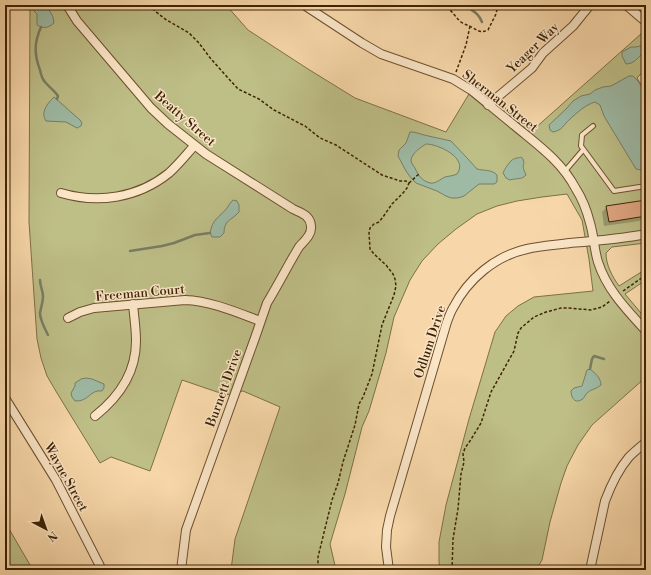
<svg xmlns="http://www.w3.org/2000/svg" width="651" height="575" viewBox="0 0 651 575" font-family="'Libre Bodoni',serif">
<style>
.green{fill:#bebe87;stroke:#7e7046}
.water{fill:#9ebaa5;stroke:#787e65;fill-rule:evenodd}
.shadow{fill:#0003}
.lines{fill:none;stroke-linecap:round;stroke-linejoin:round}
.stream{stroke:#787e65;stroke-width:2.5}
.building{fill:#e0a582;stroke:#3f2305}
.lane-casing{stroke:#6d502e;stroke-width:6}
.street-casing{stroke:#6d502e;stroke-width:10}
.path{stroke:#3f2305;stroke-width:1.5;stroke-dasharray:3 2;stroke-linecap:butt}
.lane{stroke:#fae5c7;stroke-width:4}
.street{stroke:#fae5c7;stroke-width:8}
.labels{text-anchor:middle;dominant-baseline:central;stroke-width:3;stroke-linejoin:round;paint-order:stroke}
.street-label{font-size:13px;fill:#3f2305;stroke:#fae5c7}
</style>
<rect width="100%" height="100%" fill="#f7d7a9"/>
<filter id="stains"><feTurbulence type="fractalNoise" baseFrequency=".005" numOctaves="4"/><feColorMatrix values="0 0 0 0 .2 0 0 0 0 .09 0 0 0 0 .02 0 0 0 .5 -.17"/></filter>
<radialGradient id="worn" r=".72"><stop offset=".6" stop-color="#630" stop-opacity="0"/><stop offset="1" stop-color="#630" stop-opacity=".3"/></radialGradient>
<g class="green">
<path d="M30,5H226L248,30L308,69L355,98L446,132L475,84L533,130L642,33L646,32V68L637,78L646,93V243L612,247L606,253C606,265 612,276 619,286L646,269V280L625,294L646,319V377L592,425L578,445L567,466L561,483L550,522L542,560L536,570H440L439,562V542L446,505L469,419L495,332L506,316L518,306L534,297L593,291L589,259L582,220L567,194L542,197L517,201L497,206L477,214L456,229L438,244L422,261L410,280L394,317L386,353L369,411L362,427L345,494L330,544L336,570H231L235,539L280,407L243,391L226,395L182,380L150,471L111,457L100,463L57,393L47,376L41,358L37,339L29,222Z"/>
<polygon points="5,522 33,570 5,570"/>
</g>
<g class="water">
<path d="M34,5H48V8L53,17L54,23C48,28 44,29 37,25V14L34,11Z"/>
<path d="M640,46L642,47L645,51C639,56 635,64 626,64L622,56V52L631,47H636Z"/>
<path d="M629,76H633L638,81L646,94V171L636,169L604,116L600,105L595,102C585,105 578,112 570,119C563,125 563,130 553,132L550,130L549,125L567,108L573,101L581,96L590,94L595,90L603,87L611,86Z"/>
<path d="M54,97L80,120L82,123L81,126L77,128L66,122L46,121C40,112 48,103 54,97Z"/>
<path d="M410,132H414L424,135L451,141L468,159L477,169C484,171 491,169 497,175V182L494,184H479L464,196L458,198H451L446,196L437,191L416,183L411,178L406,171L398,156L399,150L406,143ZM426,144C438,144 469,158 457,174C453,176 449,176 445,177C440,179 436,184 430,183C422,181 418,175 415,168C413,165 411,163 411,160C412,153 421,147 426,144Z"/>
<path d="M521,157L523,159L524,163C522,167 524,170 526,175C522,180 516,178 510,180L506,178L503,173C504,170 510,160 514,159C514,158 520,158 521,157Z"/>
<path d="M233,200L237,201L239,205V212C231,221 224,220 224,233L220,237H212L210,233C213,218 218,219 227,208C229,205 230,203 233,200Z"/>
<path d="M590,369C595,373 601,378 601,385C597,389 591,389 587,393C585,395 584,399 581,400C574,404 571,396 571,391L574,388L582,386L587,370Z"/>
<path d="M86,378L92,379L104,384V388L102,391C90,389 89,402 75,401L72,397L71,393L75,386V383L81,379Z"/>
</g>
<polygon class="shadow" points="646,201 646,220 604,226 602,212 607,207"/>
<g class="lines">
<g class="stream">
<path d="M465,5C472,11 478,12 482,22"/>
<path d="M41,27C34,43 34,54 40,70C41,75 42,79 45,82C49,87 55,91 58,96L57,99"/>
<polyline points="130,251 162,246 174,243 195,235 210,233"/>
<path d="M40,280C40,286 43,291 43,296C43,302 41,307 40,313C40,320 45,329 48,335"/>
<polyline points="590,369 592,359 594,356 604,359"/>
</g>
</g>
<polygon class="building" points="646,200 646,216 609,222 606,206"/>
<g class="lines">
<defs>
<g id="lane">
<polyline points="593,126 582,135 581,146 614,191 646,186"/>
<polyline points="565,171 583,150"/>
</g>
<g id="street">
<path d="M67,5L77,21L151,108L168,124L206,154L293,209C301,213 310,215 311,226C312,235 304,241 299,247C288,265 278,285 267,303L256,335L186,530L181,570"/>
<path d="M304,5L362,43L381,54L453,79L471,90C486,102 500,114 515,126C539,146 561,161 576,189C583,200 587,211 590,223C594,236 594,249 598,262C607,290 627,310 646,331"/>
<polyline points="626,5 646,22"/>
<polyline points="488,105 532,68 543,53 573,26 590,5"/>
<path d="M61,193C98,204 138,198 169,173C178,165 186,155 194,146"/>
<path d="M68,318L80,312L94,308L185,300C211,301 236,312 260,321"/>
<polyline points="5,398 56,480 102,570"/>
<path d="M95,416C119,397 136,372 136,341C136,328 134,316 133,304"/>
<path d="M389,570L386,547L387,530L390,516L446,325C448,319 450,313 453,308C468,279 495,256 527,249C541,246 556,245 570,243C595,241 621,239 646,234"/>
<path d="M590,570L605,501C611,485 618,470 629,457C634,452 640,447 646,442"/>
</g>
</defs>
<use href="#lane" class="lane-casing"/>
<use href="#street" class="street-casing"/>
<g class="path">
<polyline points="149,5 155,11 165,19 189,33 199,43 211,59 238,89 259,99 274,110 299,123 305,126 320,138 336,145 382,175 400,181 406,181 409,183 407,188 403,193 392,204 383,217 379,222 374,224 370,228 369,233 370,249 374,254 386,265 393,274 395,279 396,286 394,295 382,325 372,374 363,397 359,404 355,425 343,462 338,483 332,500 318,557 318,563 320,570"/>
<path d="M442,5C451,8 454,16 461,22C465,25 469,25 473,28C478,31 482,33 488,30L496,14L498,5"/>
<polyline points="456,72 466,45 470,26"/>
<polyline points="409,183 420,173"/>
<polyline points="623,291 646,275"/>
<polyline points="452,570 453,539 458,509 461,474 464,462 463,454 465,448 470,441 481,423 491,392 514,351 518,333 521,328 534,317 546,312 561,308 568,308 591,310 602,307 610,301"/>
</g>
<use href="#lane" class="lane"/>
<use href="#street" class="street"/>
</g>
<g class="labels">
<g class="street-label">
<text transform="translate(533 48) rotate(-44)">Yeager Way</text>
<text transform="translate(500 101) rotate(38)">Sherman Street</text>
<text transform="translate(185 119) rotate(41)">Beatty Street</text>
<text transform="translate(140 293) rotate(-5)">Freeman Court</text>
<text transform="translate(430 342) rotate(-72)">Odlum Drive</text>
<text transform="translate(224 388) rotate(-70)">Burnett Drive</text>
<text transform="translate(66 477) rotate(61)">Wayne Street</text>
</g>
</g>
<rect width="651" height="575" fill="none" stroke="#f7d7a9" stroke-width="20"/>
<rect x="6" y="6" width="639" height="563" fill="none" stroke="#3f2305" stroke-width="2"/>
<rect x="10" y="10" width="631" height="555" fill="none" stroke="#3f2305"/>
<g transform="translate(46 529) rotate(139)" stroke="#fae5c7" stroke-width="3" paint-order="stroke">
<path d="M0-3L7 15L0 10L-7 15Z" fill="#3f2305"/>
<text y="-6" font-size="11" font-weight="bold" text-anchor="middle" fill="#3f2305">N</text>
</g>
<rect width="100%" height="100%" filter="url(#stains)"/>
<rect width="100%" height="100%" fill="url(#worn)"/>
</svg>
